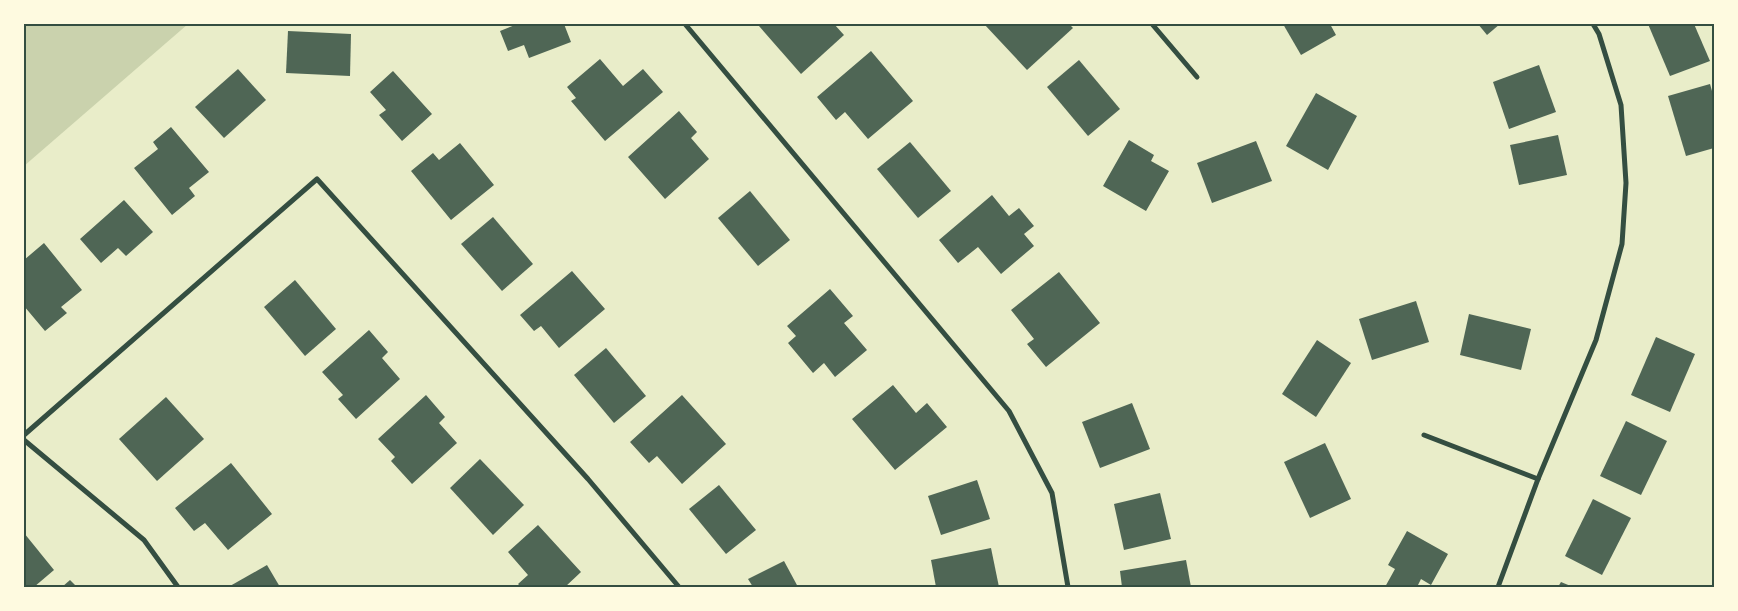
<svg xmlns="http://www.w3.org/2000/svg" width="1738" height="611" viewBox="0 0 1738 611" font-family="Raleway,sans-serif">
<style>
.green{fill:#cad2ad}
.building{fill:#4f6655}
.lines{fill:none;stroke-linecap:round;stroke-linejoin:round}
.minor{stroke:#344e41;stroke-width:5}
.neatline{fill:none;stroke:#344e41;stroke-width:2}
</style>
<rect width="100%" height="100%" fill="#e9edc9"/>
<polygon class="green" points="24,24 188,24 24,166"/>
<g class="building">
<polygon points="515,24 564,24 571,42 529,58 524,45 508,51 500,31 515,25"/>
<polygon points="761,24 834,24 844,35 801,74 759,26"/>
<polygon points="984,24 1069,24 1073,28 1027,70"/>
<polygon points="1283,24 1330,24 1336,35 1301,55"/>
<polygon points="1478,24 1500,24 1487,35"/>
<polygon points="1648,24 1694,24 1710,61 1670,76"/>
<polygon points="288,31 351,34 350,76 286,73"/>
<polygon points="871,51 913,101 868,139 845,112 836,120 817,97"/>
<polygon points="600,59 623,86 643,69 663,92 605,141 571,101 576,98 567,87"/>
<polygon points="1079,60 1120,109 1088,136 1047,87"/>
<polygon points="1539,65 1556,112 1509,129 1493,82"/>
<polygon points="238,69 266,100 224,138 195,107"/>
<polygon points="393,71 432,114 402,141 379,115 386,110 370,92"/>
<polygon points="1710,84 1714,98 1714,148 1686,156 1668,96"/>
<polygon points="1316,93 1357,116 1328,170 1286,146"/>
<polygon points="679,111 697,132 691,138 709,159 665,199 628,157"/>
<polygon points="171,127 209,172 189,188 195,196 172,215 134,168 158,149 153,142"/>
<polygon points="1558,135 1567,175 1519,185 1510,145"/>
<polygon points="1129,140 1154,155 1151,161 1169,171 1146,211 1103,186"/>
<polygon points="1256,141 1272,181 1212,203 1197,163"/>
<polygon points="910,142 951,191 918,218 877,169"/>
<polygon points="460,143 494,185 451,220 411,171 433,153 439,160"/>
<polygon points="750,191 790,240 758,266 718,218"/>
<polygon points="992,195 1009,216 1019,208 1034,226 1024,234 1034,246 1001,274 978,247 958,263 939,240"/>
<polygon points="124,200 153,232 126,256 118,248 101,263 80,239"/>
<polygon points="493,217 533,264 502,291 461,244"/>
<polygon points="44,243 82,290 61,307 67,313 45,331 24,306 24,260"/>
<polygon points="572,271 605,309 559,348 541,326 534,331 520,315"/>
<polygon points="1059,272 1100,323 1046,367 1027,344 1034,339 1011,310"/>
<polygon points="295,280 336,329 305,356 264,307"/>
<polygon points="830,289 853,316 844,323 867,350 835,377 824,363 813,373 788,343 796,336 787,326"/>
<polygon points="1416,301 1429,342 1372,360 1359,319"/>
<polygon points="1469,314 1531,329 1521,370 1460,355"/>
<polygon points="369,330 388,352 382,358 400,379 356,419 338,399 343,395 322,372"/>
<polygon points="1656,337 1695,354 1670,412 1631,395"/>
<polygon points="1317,340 1351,363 1316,417 1282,394"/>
<polygon points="606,348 646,396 614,423 574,375"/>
<polygon points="893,385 916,413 927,403 947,427 895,470 852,419"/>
<polygon points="426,395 445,417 439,423 457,443 412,484 391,461 395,457 378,439"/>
<polygon points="682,395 726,444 682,484 657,456 649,463 630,442"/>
<polygon points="166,397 204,439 157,481 119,439"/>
<polygon points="1132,403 1150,449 1100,468 1082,422"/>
<polygon points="1626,421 1667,441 1641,495 1600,476"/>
<polygon points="1325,443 1351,499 1310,518 1284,462"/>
<polygon points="480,459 524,505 493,535 450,488"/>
<polygon points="231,463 272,514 228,550 205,523 194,531 175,508"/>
<polygon points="977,480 990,519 941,535 928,496"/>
<polygon points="719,485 756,530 726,554 689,509"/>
<polygon points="1160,493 1171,539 1124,550 1114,504"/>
<polygon points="1593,499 1631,518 1602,575 1565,556"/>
<polygon points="538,525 581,572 565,587 521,587 518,584 528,575 508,552"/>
<polygon points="1407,531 1448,554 1431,585 1421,579 1417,587 1385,587 1395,569 1388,565"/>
<polygon points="24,533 54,570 34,587 24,587"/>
<polygon points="991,548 999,587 936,587 931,560"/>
<polygon points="1186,560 1191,587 1122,587 1120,571"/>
<polygon points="784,561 798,587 753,587 748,579"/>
<polygon points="267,565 280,587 231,587 230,586"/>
<polygon points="70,580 77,587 62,587"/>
<polygon points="1561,582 1573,587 1558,587"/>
</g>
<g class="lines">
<g class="minor">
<polyline points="685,24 1009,411 1052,493 1068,587"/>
<polyline points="1152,24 1197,77"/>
<polyline points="24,435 317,179 588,479 679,587"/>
<polyline points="1424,435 1538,479"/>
<polyline points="24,440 144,540 178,587"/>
<polyline points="1498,587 1538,479 1596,340 1622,244 1626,183 1621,105 1599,34 1593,24"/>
</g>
</g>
<rect width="1738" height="611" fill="none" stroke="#fefae0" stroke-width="50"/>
<rect x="25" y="25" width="1688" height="561" class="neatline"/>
</svg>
